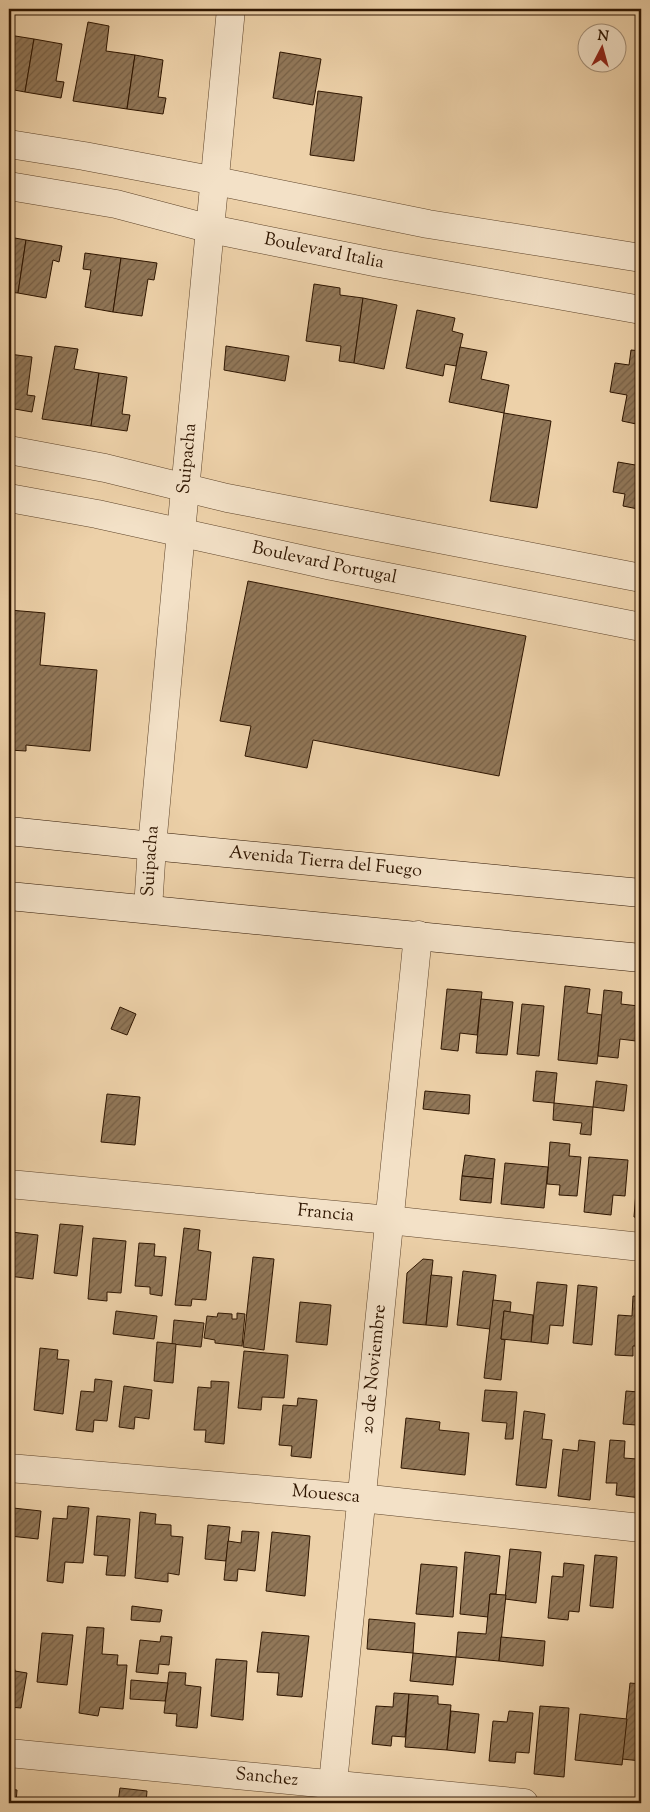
<svg xmlns="http://www.w3.org/2000/svg" width="650" height="1812" viewBox="0 0 650 1812" font-family="'Sorts Mill Goudy',serif">
<style>
.building{fill:url(#building-hatch);stroke:#2e1500}
.lines{fill:none;stroke-linecap:round;stroke-linejoin:round}
.street-casing{stroke:#5e442a;stroke-width:29}
.secondary-casing{stroke:#2e1500;stroke-width:29}
.street{stroke:#f3e1c7;stroke-width:28}
.secondary{stroke:#f3e1c7;stroke-width:28}
.labels{text-anchor:middle;dominant-baseline:central;stroke-width:5;stroke-linejoin:round;paint-order:stroke}
.street-label{font-size:18px;fill:#2e1500;stroke:#f3e1c7}
</style>
<defs>
<pattern id="building-hatch" width="6" height="6" patternUnits="userSpaceOnUse" patternTransform="scale(1.25)"><rect width="6" height="6" fill="#917758"/><path d="M-1 1l2-2M0 6l6-6M5 7l2-2" fill="none" stroke="#776046"/></pattern>
</defs>
<rect width="100%" height="100%" fill="#edd1a9"/>
<filter id="stains"><feTurbulence type="fractalNoise" baseFrequency=".004" numOctaves="4"/><feColorMatrix values="0 0 0 0 .2 0 0 0 0 .09 0 0 0 0 .02 0 0 0 .5 -.17"/></filter>
<radialGradient id="worn" r=".72"><stop offset=".6" stop-color="#630" stop-opacity="0"/><stop offset="1" stop-color="#630" stop-opacity=".3"/></radialGradient>
<g class="building">
<polygon points="88,22 109,26 106,51 135,55 127,109 73,101"/>
<polygon points="9,35 34,39 25,92 9,89"/>
<polygon points="34,39 62,44 56,81 64,82 61,98 25,92"/>
<polygon points="280,52 321,59 313,105 273,98"/>
<polygon points="135,55 163,60 158,97 166,98 163,114 127,109"/>
<polygon points="318,91 362,97 354,161 310,155"/>
<polygon points="9,237 26,240 18,293 9,292"/>
<polygon points="26,240 62,246 59,262 53,260 46,298 18,293"/>
<polygon points="85,253 121,258 113,312 85,307 91,270 83,269"/>
<polygon points="121,258 157,263 154,280 148,279 142,316 113,312"/>
<polygon points="314,284 340,288 340,295 363,298 354,363 339,361 341,346 306,341"/>
<polygon points="363,298 397,305 384,369 354,363"/>
<polygon points="417,310 455,318 452,331 463,334 456,366 445,364 443,376 406,368"/>
<polygon points="55,346 78,349 74,369 99,373 91,426 42,419"/>
<polygon points="226,346 289,356 285,381 224,370"/>
<polygon points="460,347 487,352 481,379 509,385 504,413 449,402"/>
<polygon points="631,350 641,351 641,425 622,421 627,395 610,392 615,363 629,365"/>
<polygon points="9,354 32,357 27,395 35,396 32,412 9,408"/>
<polygon points="99,373 127,377 122,414 130,415 127,431 91,426"/>
<polygon points="504,413 551,421 537,508 490,501"/>
<polygon points="618,462 641,466 641,493 638,509 623,506 625,494 613,492"/>
<polygon points="248,581 526,636 499,776 313,740 307,768 245,756 251,726 220,721"/>
<polygon points="9,610 45,613 40,665 97,670 90,751 26,745 26,751 9,750"/>
<polygon points="565,986 590,989 587,1013 602,1015 597,1064 558,1060"/>
<polygon points="447,989 482,992 477,1035 460,1033 458,1051 441,1049"/>
<polygon points="604,990 622,992 621,1004 639,1006 636,1041 620,1039 618,1058 598,1056"/>
<polygon points="481,999 513,1002 507,1055 476,1053"/>
<polygon points="522,1004 544,1006 539,1056 517,1054"/>
<polygon points="120,1007 136,1014 127,1035 111,1029"/>
<polygon points="536,1071 557,1073 554,1103 533,1101"/>
<polygon points="596,1081 627,1085 624,1111 593,1107"/>
<polygon points="425,1091 470,1095 469,1114 423,1109"/>
<polygon points="107,1094 140,1097 135,1145 101,1142"/>
<polygon points="554,1103 593,1107 591,1135 580,1134 582,1123 553,1120"/>
<polygon points="550,1142 570,1144 569,1156 581,1157 577,1196 559,1195 560,1185 547,1184"/>
<polygon points="639,1154 641,1154 641,1218 634,1217"/>
<polygon points="465,1155 495,1159 493,1179 462,1176"/>
<polygon points="589,1157 628,1160 625,1196 613,1195 611,1215 584,1212"/>
<polygon points="505,1163 548,1167 544,1208 501,1204"/>
<polygon points="462,1176 493,1179 491,1203 460,1200"/>
<polygon points="60,1224 83,1226 77,1276 54,1273"/>
<polygon points="184,1228 200,1230 198,1250 211,1252 206,1300 192,1299 191,1306 175,1305"/>
<polygon points="11,1232 38,1235 33,1279 9,1276 9,1251"/>
<polygon points="93,1238 126,1241 121,1293 107,1292 107,1301 88,1299"/>
<polygon points="139,1243 155,1244 154,1256 166,1257 162,1296 150,1294 150,1287 135,1286"/>
<polygon points="253,1257 274,1259 264,1350 243,1347"/>
<polygon points="423,1259 433,1260 426,1325 403,1323 407,1273"/>
<polygon points="463,1271 496,1275 490,1329 457,1325"/>
<polygon points="431,1275 452,1277 447,1327 426,1325"/>
<polygon points="537,1282 567,1285 563,1326 550,1325 548,1344 531,1342"/>
<polygon points="578,1285 597,1287 592,1345 573,1343"/>
<polygon points="633,1296 641,1297 641,1346 633,1346 633,1356 615,1355 618,1315 632,1316"/>
<polygon points="493,1300 511,1302 510,1312 504,1311 501,1339 505,1340 501,1380 484,1378"/>
<polygon points="300,1302 331,1305 327,1345 296,1342"/>
<polygon points="116,1311 157,1316 154,1339 113,1334"/>
<polygon points="504,1311 533,1315 531,1342 501,1339"/>
<polygon points="218,1313 232,1314 232,1319 237,1319 237,1313 245,1314 242,1346 215,1343 215,1340 204,1338 207,1316 217,1317"/>
<polygon points="174,1320 204,1323 201,1347 172,1344"/>
<polygon points="157,1342 176,1344 173,1383 154,1381"/>
<polygon points="40,1348 58,1350 57,1359 69,1360 63,1414 34,1410"/>
<polygon points="244,1351 288,1355 284,1398 262,1397 261,1410 238,1408"/>
<polygon points="9,1369 14,1370 10,1411 9,1411"/>
<polygon points="95,1379 112,1381 107,1421 94,1420 93,1432 76,1430 81,1391 94,1392"/>
<polygon points="211,1381 229,1382 224,1444 205,1442 206,1430 194,1430 198,1387 211,1388"/>
<polygon points="124,1386 152,1390 149,1419 135,1417 134,1429 119,1427"/>
<polygon points="485,1390 517,1392 513,1439 505,1439 507,1423 482,1421"/>
<polygon points="626,1391 639,1392 636,1425 623,1424"/>
<polygon points="298,1398 317,1400 311,1458 291,1456 292,1446 279,1445 283,1405 297,1406"/>
<polygon points="524,1411 545,1414 542,1439 552,1440 546,1488 516,1485"/>
<polygon points="406,1418 440,1422 439,1430 469,1433 465,1475 401,1468"/>
<polygon points="579,1440 595,1442 590,1500 558,1496 563,1449 578,1451"/>
<polygon points="610,1440 625,1441 624,1458 637,1459 639,1440 641,1440 641,1498 616,1495 617,1483 606,1483"/>
<polygon points="68,1506 89,1508 83,1563 65,1562 63,1583 47,1581 53,1518 67,1519"/>
<polygon points="13,1508 41,1511 38,1539 10,1536"/>
<polygon points="140,1512 156,1514 155,1524 171,1525 171,1536 183,1537 179,1575 168,1573 168,1582 135,1578"/>
<polygon points="97,1516 130,1519 125,1576 106,1575 108,1556 94,1555"/>
<polygon points="208,1525 230,1527 226,1561 205,1559"/>
<polygon points="242,1531 259,1532 255,1571 238,1569 237,1581 224,1580 228,1541 241,1543"/>
<polygon points="272,1532 310,1536 305,1596 266,1591"/>
<polygon points="510,1549 541,1552 536,1603 505,1599"/>
<polygon points="465,1552 500,1556 496,1594 490,1594 488,1617 460,1614"/>
<polygon points="595,1555 617,1557 613,1608 590,1606"/>
<polygon points="564,1563 584,1565 579,1612 569,1611 568,1620 548,1618 552,1576 563,1577"/>
<polygon points="421,1564 457,1567 453,1617 416,1614"/>
<polygon points="641,1570 641,1598 638,1597"/>
<polygon points="490,1594 506,1595 499,1661 456,1657 458,1632 486,1634"/>
<polygon points="132,1606 162,1610 160,1622 131,1620"/>
<polygon points="369,1619 415,1623 413,1653 367,1649"/>
<polygon points="87,1627 104,1628 102,1654 118,1655 117,1665 127,1665 123,1709 100,1707 98,1716 79,1713"/>
<polygon points="262,1632 309,1636 302,1697 277,1695 279,1673 257,1672"/>
<polygon points="42,1633 73,1635 67,1685 37,1682"/>
<polygon points="161,1636 172,1637 169,1665 159,1664 158,1674 136,1672 140,1640 160,1642"/>
<polygon points="501,1637 545,1641 543,1666 499,1661"/>
<polygon points="413,1653 456,1657 453,1685 410,1681"/>
<polygon points="216,1659 247,1661 243,1720 211,1716"/>
<polygon points="9,1660 13,1660 15,1671 27,1673 21,1708 9,1707"/>
<polygon points="169,1672 186,1673 185,1685 201,1687 197,1728 176,1726 177,1714 164,1713"/>
<polygon points="131,1680 168,1683 165,1701 130,1699"/>
<polygon points="630,1683 641,1684 641,1761 622,1759"/>
<polygon points="394,1693 409,1694 405,1737 392,1736 391,1746 372,1744 376,1706 393,1707"/>
<polygon points="409,1694 438,1696 438,1704 451,1705 447,1750 405,1747"/>
<polygon points="540,1706 569,1708 564,1777 534,1774"/>
<polygon points="451,1711 479,1714 475,1753 447,1750"/>
<polygon points="509,1711 533,1713 529,1753 516,1752 515,1763 489,1761 493,1721 507,1722"/>
<polygon points="580,1714 627,1719 622,1765 575,1760"/>
<polygon points="120,1788 147,1791 146,1803 118,1803"/>
<polygon points="9,1789 17,1790 16,1803 9,1803"/>
</g>
<g class="lines">
<defs>
<g id="street">
<polyline points="9,144 84,156 216,181 428,224 641,258"/>
<path id="s1" d="M9,186L116,204L211,229L379,263L641,310"/>
<polyline points="9,450 105,468 227,498 641,578"/>
<path id="s2" d="M9,498L97,514L332,566L641,627"/>
<path id="s3" d="M148,909L152,846L181,532L231,9"/>
<path id="s4" d="M9,1184L389,1220L641,1247"/>
<path id="s5" d="M9,1468L361,1498L641,1528"/>
<path id="s6" d="M9,1753L524,1803"/>
<path id="s7" d="M331,1803L418,935"/>
</g>
<g id="secondary">
<path id="s8" d="M9,831L152,846L641,893"/>
<polyline points="9,896 641,958"/>
</g>
</defs>
<use href="#street" class="street-casing"/>
<use href="#secondary" class="secondary-casing"/>
<use href="#street" class="street"/>
<use href="#secondary" class="secondary"/>
</g>
<g class="labels">
<g class="street-label">
<text stroke="none"><textPath href="#s1" startOffset="322">Boulevard Italia</textPath></text>
<text stroke="none"><textPath href="#s3" startOffset="452">Suipacha</textPath></text>
<text stroke="none"><textPath href="#s2" startOffset="322">Boulevard Portugal</textPath></text>
<text stroke="none"><textPath href="#s3" startOffset="48">Suipacha</textPath></text>
<text stroke="none"><textPath href="#s8" startOffset="318">Avenida Tierra del Fuego</textPath></text>
<text stroke="none"><textPath href="#s4" startOffset="318">Francia</textPath></text>
<text stroke="none"><textPath href="#s7" startOffset="436">20 de Noviembre</textPath></text>
<text stroke="none"><textPath href="#s5" startOffset="318">Mouesca</textPath></text>
<text stroke="none"><textPath href="#s6" startOffset="259">Sanchez</textPath></text>
</g>
</g>
<rect width="650" height="1812" fill="none" stroke="#edd1a9" stroke-width="30"/>
<rect x="10" y="10" width="630" height="1792" fill="none" stroke="#2e1500" stroke-width="2.5"/>
<rect x="15" y="15" width="620" height="1782" fill="none" stroke="#2e1500"/>
<g transform="translate(602 48) rotate(6)"><circle r="24" fill="#f3e1c7" stroke="#a48f77"/>
<path d="M0-4L9 19L0 12L-9 19Z" fill="#8f2418"/>
<text y="-8" font-size="14" font-weight="bold" text-anchor="middle" fill="#2e1500">N</text>
</g>
<rect width="100%" height="100%" filter="url(#stains)"/>
<rect width="100%" height="100%" fill="url(#worn)"/>
</svg>
